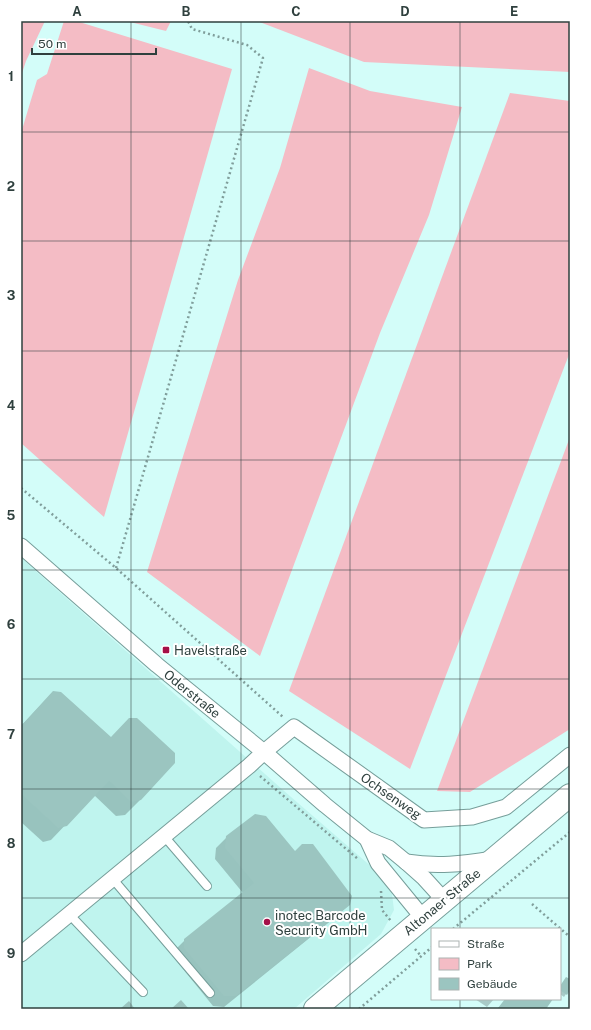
<svg xmlns="http://www.w3.org/2000/svg" width="591" height="1030" viewBox="0 0 591 1030" font-family="'Public Sans',sans-serif">
<style>
.built{fill:#bff4ee}
.green{fill:#f4bcc5}
.shadow{fill:#0003}
.building{fill:#9bc5c0}
.lines{fill:none;stroke-linecap:round;stroke-linejoin:round}
.service-casing{stroke:#769e9a;stroke-width:10}
.minor-casing{stroke:#769e9a;stroke-width:17}
.secondary-casing{stroke:#769e9a;stroke-width:24}
.path{stroke:#809e9b;stroke-width:2.5;stroke-dasharray:2 3;stroke-linecap:butt}
.service{stroke:#fff;stroke-width:8}
.minor{stroke:#fff;stroke-width:15}
.secondary{stroke:#fff;stroke-width:22}
.grid{fill:none;stroke:#2f403e;stroke-width:1;stroke-opacity:0.55}
.poi-dot{fill:#a50f48;stroke:#fff;stroke-width:1.5}
.labels{text-anchor:middle;dominant-baseline:central;stroke-width:4;stroke-linejoin:round;paint-order:stroke}
.poi-label{font-size:13px;fill:#2f403e;stroke:#fff;text-anchor:start}
.street-label{font-size:13px;fill:#2f403e;stroke:#fff}
.neatline{fill:none;stroke:#2f403e;stroke-width:1.5}
.grid-label{font-size:13px;text-anchor:middle;font-weight:bold;fill:#2f403e}
</style>
<rect width="100%" height="100%" fill="#d3fdf9"/>
<polygon class="built" points="21,558 283,790 373,868 392,894 394,910 381,934 294,1009 21,1009"/>
<g class="green">
<polygon points="21,21 45,21 26,61 21,76"/>
<polygon points="64,21 76,21 232,69 104,517 21,443 21,133 37,80 47,74"/>
<polygon points="126,21 171,21 166,31"/>
<polygon points="257,21 570,21 570,72 364,62"/>
<polygon points="309,68 370,91 462,107 429,215 380,333 260,656 147,572 238,280 280,168"/>
<polygon points="510,93 570,101 570,352 410,769 289,691"/>
<polygon points="570,437 570,729 470,792 437,791"/>
</g>
<g class="shadow">
<polygon points="53,692 111,738 140,800 125,815 116,816 94,795 51,840 43,842 21,822 21,726"/>
<polygon points="227,837 349,904 338,915 224,1007 213,1006 174,958 174,951 185,940 243,893 215,859 216,848"/>
<polygon points="570,980 570,988 564,997 560,994 560,986"/>
<polygon points="475,999 494,999 487,1007"/>
</g>
<g class="building">
<polygon points="53,691 61,692 111,737 129,718 137,718 175,753 175,763 141,800 131,802 109,781 67,826 58,828 21,794 21,726"/>
<polygon points="255,814 266,816 295,851 302,844 313,844 352,896 350,905 236,996 224,996 184,948 184,939 254,883 225,848 226,836"/>
<polygon points="566,977 570,979 570,990 567,995 560,990 560,986"/>
<polygon points="505,999 513,1000 514,999 553,999 546,1009 499,1009 498,1008"/>
<polygon points="181,1000 189,1009 171,1009"/>
<polygon points="129,1001 135,1009 120,1009"/>
</g>
<g class="lines">
<defs>
<g id="service">
<polyline points="164,836 207,886"/>
<polyline points="112,878 210,993"/>
<polyline points="69,914 143,992"/>
</g>
<g id="minor">
<polyline points="21,546 157,665 264,752 325,805 367,839 389,848 406,862 424,878 444,900"/>
<polyline points="367,839 378,863 423,918"/>
<path d="M406,862C437,867 462,864 493,859"/>
<polyline points="21,954 249,766 264,752 294,727 424,820 472,817 506,807 570,755"/>
</g>
<polyline id="secondary" points="315,1009 570,795"/>
</defs>
<use href="#service" class="service-casing"/>
<use href="#minor" class="minor-casing"/>
<use href="#secondary" class="secondary-casing"/>
<g class="path">
<polyline points="21,488 116,568 283,717"/>
<polyline points="116,568 263,58 247,45 192,29 188,21"/>
<polyline points="260,776 358,859"/>
<polyline points="381,891 382,910 391,921"/>
<polyline points="532,904 570,937"/>
<polyline points="453,929 570,832"/>
<polyline points="415,949 421,956"/>
<polyline points="359,1009 432,947"/>
</g>
<use href="#service" class="service"/>
<use href="#minor" class="minor"/>
<use href="#secondary" class="secondary"/>
</g>
<path class="grid" d="M131,21V1009M241,21V1009M350,21V1009M460,21V929M21,132H570M21,241H570M21,351H570M21,460H570M21,570H570M21,679H570M21,789H570M21,898H570M460,999V1009"/>
<g class="poi-dot">
<rect x="162" y="646" width="8" height="8" rx="2"/>
<circle cx="267" cy="922" r="4"/>
</g>
<g class="labels">
<g class="poi-label">
<text x="174" y="650">Havelstraße</text>
<text x="275" y="915">inotec Barcode<tspan x="275" dy="15">Security GmbH</tspan></text>
</g>
<g class="street-label">
<text transform="translate(192 694) rotate(39)">Oderstraße</text>
<text transform="translate(391 796) rotate(35)">Ochsenweg</text>
<text transform="translate(442 902) rotate(-40)">Altonaer Straße</text>
</g>
</g>
<rect width="591" height="1030" fill="none" stroke="#ffffff" stroke-width="44"/>
<rect x="431" y="928" width="130" height="72" fill="#ffffff" stroke="#acb3b2"/>
<rect x="439" y="941" width="20" height="6" fill="#ffffff" stroke="#acb3b2"/>
<text x="467" y="948" font-size="12" fill="#2f403e">Straße</text>
<rect x="439" y="958" width="20" height="12" fill="#f4bcc5" stroke="#acb3b2"/>
<text x="467" y="968" font-size="12" fill="#2f403e">Park</text>
<rect x="439" y="978" width="20" height="12" fill="#9bc5c0" stroke="#acb3b2"/>
<text x="467" y="988" font-size="12" fill="#2f403e">Gebäude</text>
<path d="M32 48v6h124v-6" fill="none" stroke="#2f403e" stroke-width="2"/>
<text x="38" y="48" font-size="12" fill="#2f403e" stroke="#ffffff" stroke-width="3" paint-order="stroke">50 m</text>
<rect x="22" y="22" width="547" height="986" class="neatline"/>
<g class="grid-label">
<text x="77" y="16">A</text>
<text x="186" y="16">B</text>
<text x="296" y="16">C</text>
<text x="405" y="16">D</text>
<text x="514" y="16">E</text>
<text x="11" y="81">1</text>
<text x="11" y="191">2</text>
<text x="11" y="300">3</text>
<text x="11" y="410">4</text>
<text x="11" y="520">5</text>
<text x="11" y="629">6</text>
<text x="11" y="739">7</text>
<text x="11" y="848">8</text>
<text x="11" y="958">9</text>
</g>
</svg>
